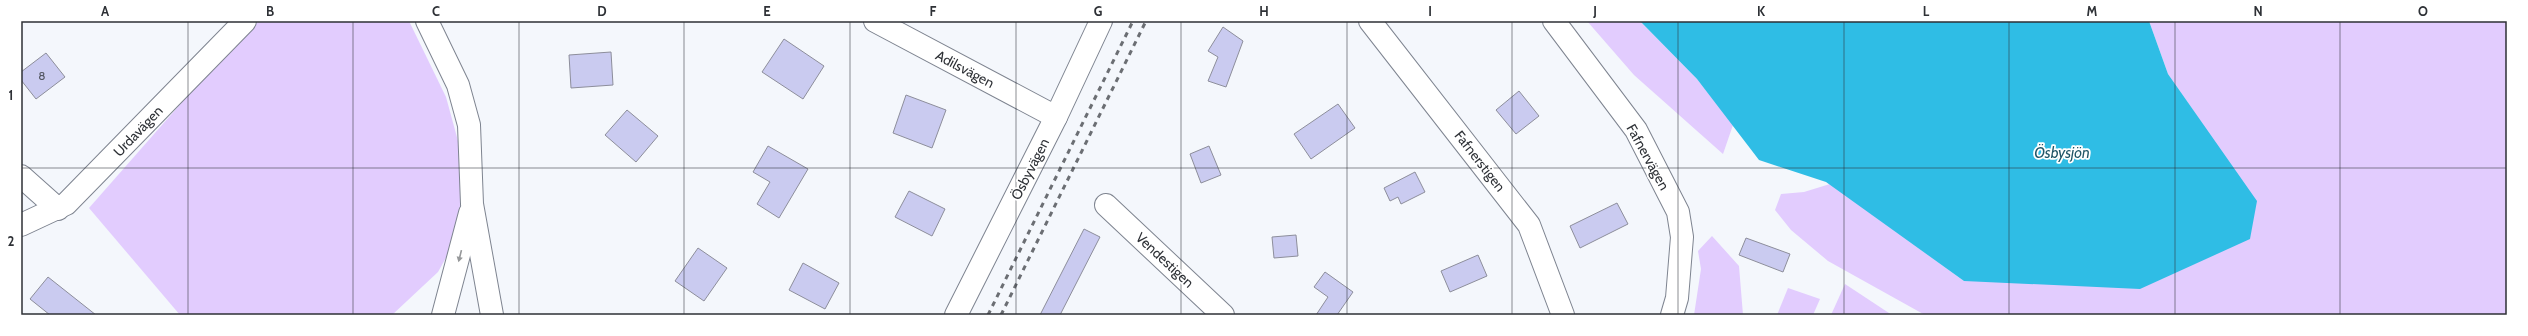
<svg xmlns="http://www.w3.org/2000/svg" width="2528" height="336" viewBox="0 0 2528 336" font-family="Cabin,sans-serif">
<style>
.green{fill:#e2ccfe}
.water{fill:#2fbde5}
.building{fill:#cacbf0;stroke:#8d8e9b}
.lines{fill:none;stroke-linecap:round;stroke-linejoin:round}
.minor-casing{stroke:#7e8490;stroke-width:24}
.minor{stroke:#fff;stroke-width:22}
.rail{stroke:#6b6e73;stroke-width:3;stroke-dasharray:5 5;stroke-linecap:butt}
.oneway{fill:#96989a}
.grid{fill:none;stroke:#2e3136;stroke-width:1;stroke-opacity:0.55}
.labels{text-anchor:middle;dominant-baseline:central;stroke-width:3.5;stroke-linejoin:round;paint-order:stroke}
.number-label{font-size:12px;fill:#555864}
.street-label{font-size:14px;fill:#2e3136;stroke:#fff}
.water-label{font-size:15px;font-style:italic;fill:#205668;stroke:#fff}
.neatline{fill:none;stroke:#2e3136;stroke-width:1.5}
.grid-label{font-size:13px;text-anchor:middle;font-weight:bold;fill:#2e3136}
</style>
<rect width="100%" height="100%" fill="#f4f7fc"/>
<g class="green">
<polygon points="259,21 409,21 446,97 464,163 457,238 438,272 392,315 180,315 89,208 213,67"/>
<polygon points="1587,21 1640,21 1697,79 1733,125 1723,154 1634,75"/>
<polygon points="2149,21 2507,21 2507,315 1925,315 1828,261 1791,230 1775,210 1781,194 1804,192 1830,184 1964,281 2204,126 2168,74"/>
<polygon points="1712,236 1739,266 1743,315 1694,315 1701,269 1698,251"/>
<polygon points="1845,284 1892,315 1831,315"/>
<polygon points="1788,288 1820,299 1813,315 1777,315"/>
</g>
<polygon class="water" points="1640,21 2149,21 2168,74 2257,201 2250,239 2140,289 1964,281 1826,182 1759,160 1697,79"/>
<g class="building">
<polygon points="1223,27 1243,41 1226,87 1208,81 1218,57 1208,51"/>
<polygon points="784,39 824,66 803,99 762,72"/>
<polygon points="611,52 613,85 571,88 569,55"/>
<polygon points="46,53 65,77 36,99 21,80 21,72"/>
<polygon points="1519,91 1539,116 1516,134 1496,110"/>
<polygon points="906,95 946,110 932,148 893,133"/>
<polygon points="1338,104 1355,128 1311,159 1294,134"/>
<polygon points="627,110 658,136 636,162 605,135"/>
<polygon points="768,146 808,169 779,218 757,204 770,182 753,172"/>
<polygon points="1209,146 1221,175 1201,183 1190,154"/>
<polygon points="1415,172 1425,192 1401,204 1398,197 1390,201 1384,188"/>
<polygon points="909,191 945,209 932,236 895,217"/>
<polygon points="1617,203 1628,224 1580,248 1570,226"/>
<polygon points="1084,229 1100,237 1060,315 1040,315"/>
<polygon points="1296,235 1298,256 1274,258 1272,237"/>
<polygon points="1746,238 1790,254 1783,272 1739,255"/>
<polygon points="698,248 727,268 704,301 675,281"/>
<polygon points="1478,255 1487,276 1450,292 1441,271"/>
<polygon points="803,263 839,283 825,309 789,290"/>
<polygon points="1325,272 1353,292 1337,315 1316,315 1328,297 1314,287"/>
<polygon points="48,277 96,315 50,315 30,299"/>
</g>
<g class="lines">
<defs>
<g id="minor">
<polyline points="427,21 458,85 469,125 472,204 492,315"/>
<polyline points="875,21 1056,117"/>
<polyline points="1370,21 1529,225 1563,315"/>
<polyline points="1554,21 1636,130 1678,212 1682,237 1677,298 1672,315"/>
<polyline points="21,176 58,209"/>
<polyline points="1106,205 1223,315"/>
<polyline points="21,225 66,204 245,21"/>
<polyline points="443,315 470,213"/>
<polyline points="956,315 1056,117 1101,21"/>
</g>
</defs>
<use href="#minor" class="minor-casing"/>
<use href="#minor" class="minor"/>
<g class="rail">
<polyline points="988,315 1133,21"/>
<polyline points="1001,315 1146,21"/>
</g>
</g>
<defs><path id="oneway-solid" d="M-6-.8H1V-3.2L6.5 0L1 3.2V.8H-6Z"/></defs>
<use class="oneway" href="#oneway-solid" transform="translate(460 256) rotate(104)"/>
<path class="grid" d="M188,21V315M353,21V315M519,21V315M684,21V315M850,21V315M1016,21V315M1181,21V315M1347,21V315M1512,21V315M1678,21V315M1844,21V315M2009,21V315M2175,21V315M2340,21V315M21,168H2507"/>
<g class="labels">
<g class="number-label">
<text x="42" y="75">8</text>
</g>
<g class="street-label">
<text transform="translate(965 69) rotate(28)">Adilsvägen</text>
<text transform="translate(138 131) rotate(-46)">Urdavägen</text>
<text transform="translate(1648 157) rotate(61)">Fafnervägen</text>
<text transform="translate(1480 161) rotate(52)">Fafnerstigen</text>
<text transform="translate(1030 169) rotate(-63)">Ösbyvägen</text>
<text transform="translate(1165 260) rotate(43)">Vendestigen</text>
</g>
<g class="water-label">
<text x="2062" y="153">Ösbysjön</text>
</g>
</g>
<rect width="2528" height="336" fill="none" stroke="#ffffff" stroke-width="44"/>
<rect x="22" y="22" width="2484" height="292" class="neatline"/>
<g class="grid-label">
<text x="105" y="16">A</text>
<text x="270" y="16">B</text>
<text x="436" y="16">C</text>
<text x="602" y="16">D</text>
<text x="767" y="16">E</text>
<text x="933" y="16">F</text>
<text x="1098" y="16">G</text>
<text x="1264" y="16">H</text>
<text x="1430" y="16">I</text>
<text x="1595" y="16">J</text>
<text x="1761" y="16">K</text>
<text x="1926" y="16">L</text>
<text x="2092" y="16">M</text>
<text x="2258" y="16">N</text>
<text x="2423" y="16">O</text>
<text x="11" y="100">1</text>
<text x="11" y="246">2</text>
</g>
</svg>
